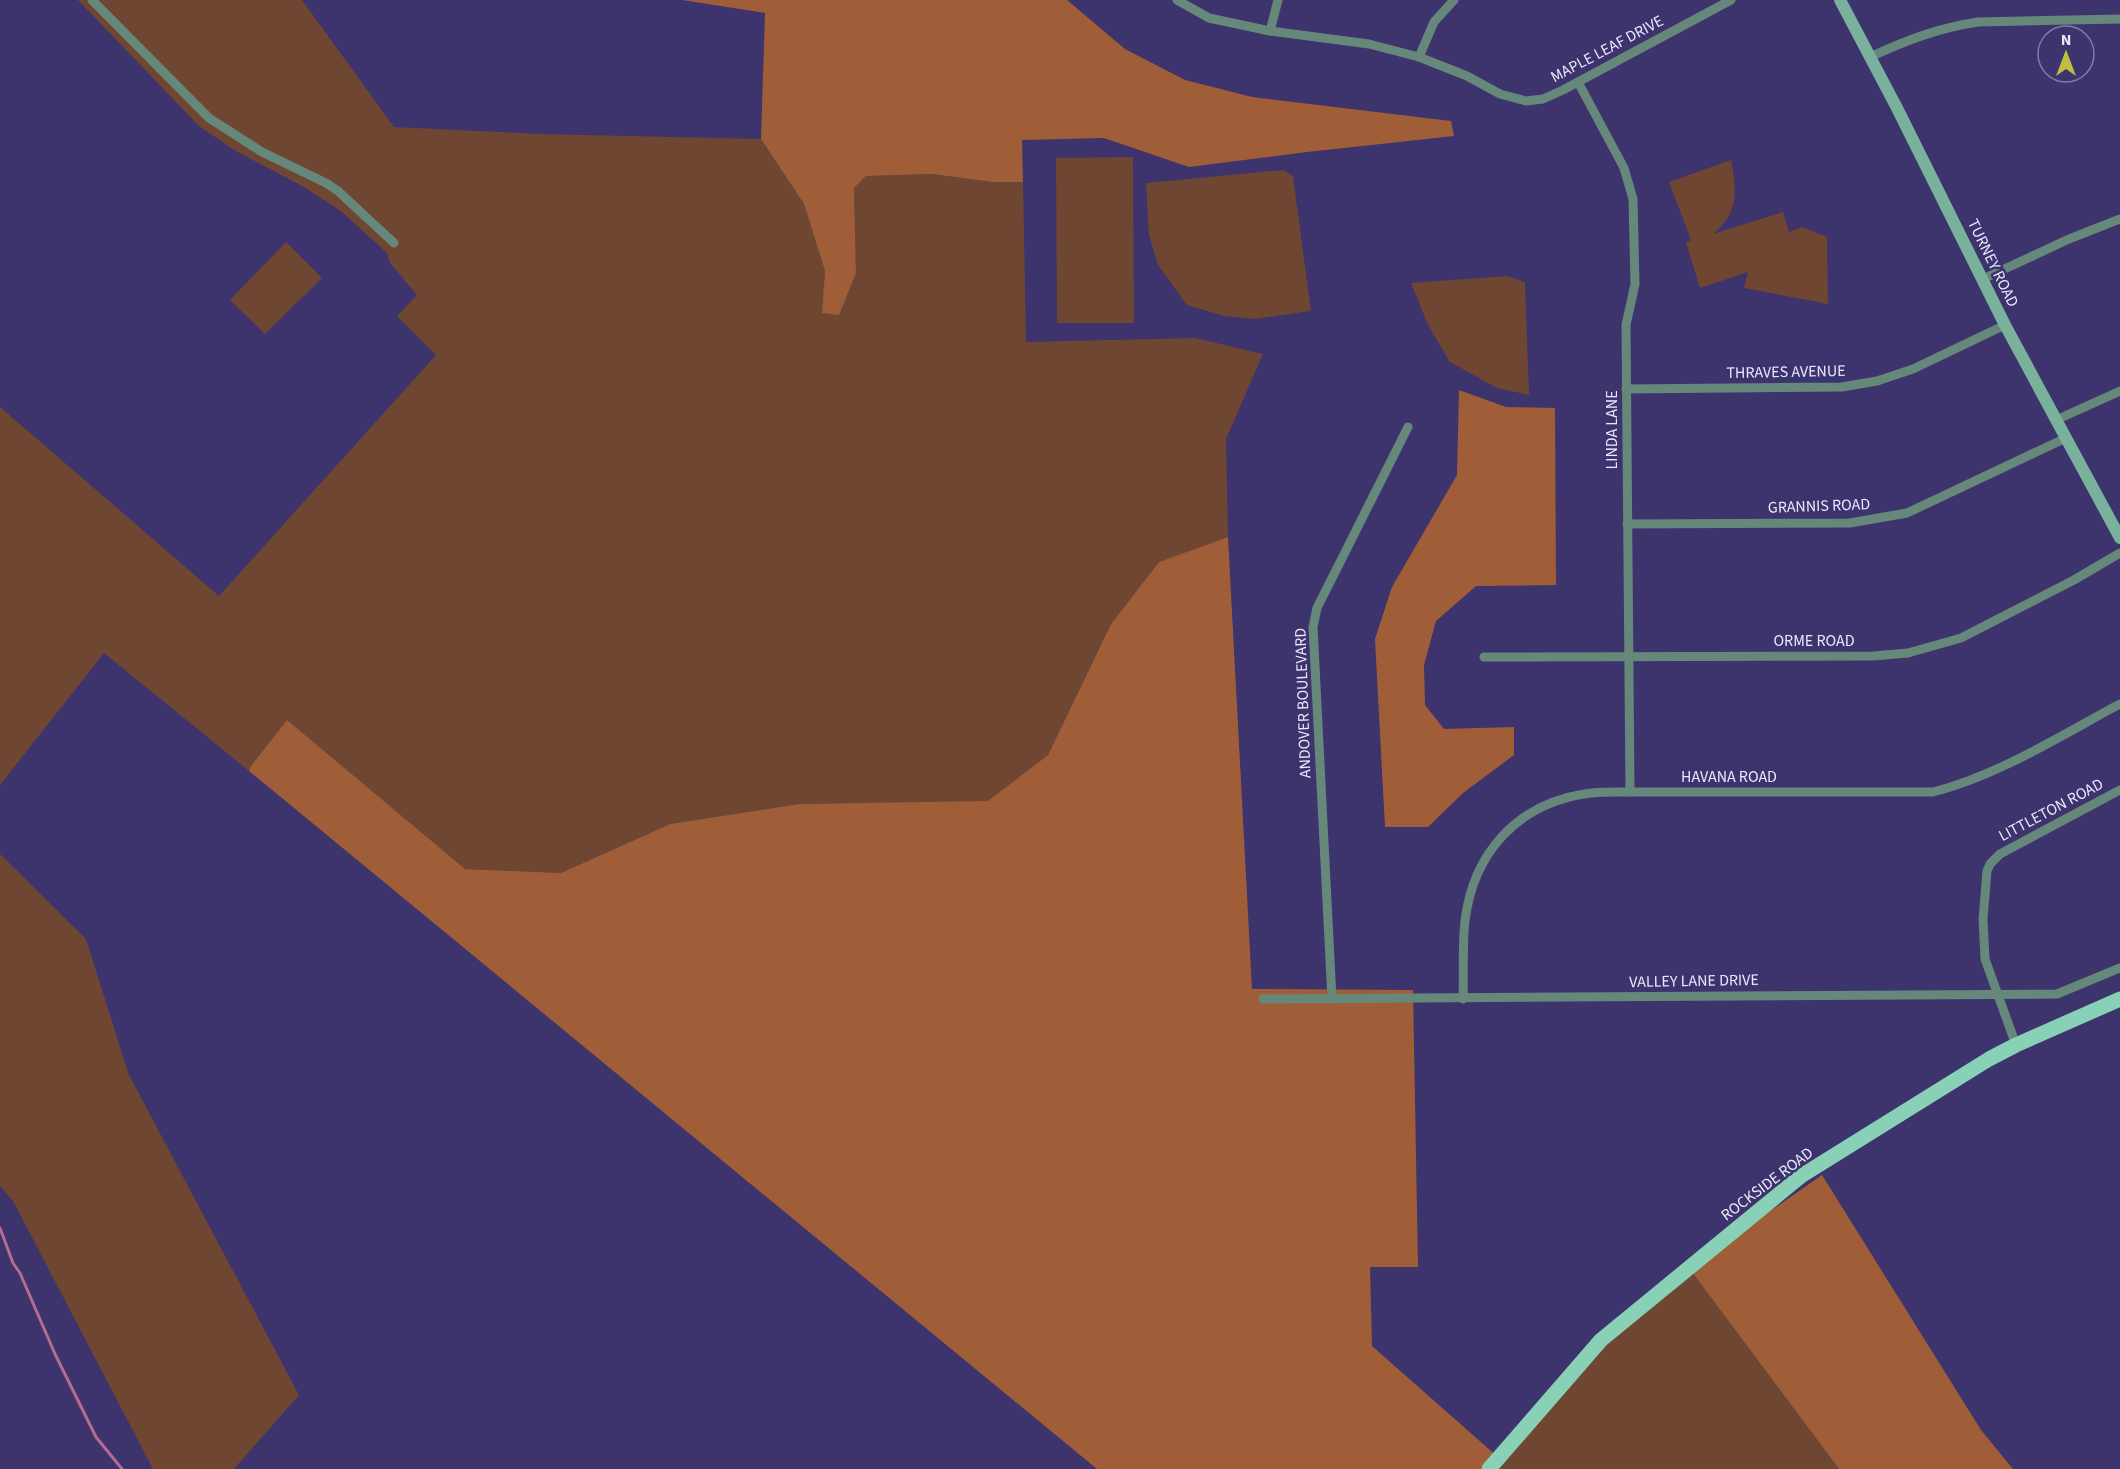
<svg xmlns="http://www.w3.org/2000/svg" width="2120" height="1469" viewBox="0 0 2120 1469" font-family="'Source Sans 3',sans-serif">
<style>
.green{fill:#6e4631}
.forest{fill:#a05e38}
.lines{fill:none;stroke-linecap:round;stroke-linejoin:round}
.stream{stroke:#b46c90;stroke-width:3}
.minor{stroke:#66887b;stroke-width:9}
.secondary{stroke:#7ab19c;stroke-width:12}
.primary{stroke:#88d1b6;stroke-width:15}
.labels{text-anchor:middle;dominant-baseline:central;stroke-width:5;stroke-linejoin:round;paint-order:stroke}
.street-label{font-size:16px;fill:#eae8fe;stroke:#3d336d}
</style>
<rect width="100%" height="100%" fill="#3d336d"/>
<g class="green">
<polygon points="78,0 302,0 394,127 541,134 761,139 804,204 825,271 823,313 856,273 854,188 866,176 932,174 992,182 1023,182 1026,342 1195,338 1263,354 1226,439 1228,537 1159,562 1111,624 1048,755 988,802 799,804 670,824 561,873 464,869 287,720 249,771 104,653 0,785 0,407 219,596 436,355 397,316 417,295 390,263 387,253 342,212 304,187 234,150 199,126"/>
<polygon points="1133,157 1134,323 1057,323 1056,158"/>
<path d="M1731,160C1737,191 1739,212 1713,234L1783,212L1789,232L1802,227L1827,237L1828,304L1744,288L1748,272L1700,288L1686,243L1691,240L1669,182Z"/>
<polygon points="1283,170 1293,176 1311,311 1254,319 1224,316 1187,305 1158,265 1149,235 1146,183"/>
<polygon points="286,242 322,278 265,334 230,300"/>
<polygon points="1507,276 1525,282 1529,395 1497,388 1450,362 1428,325 1411,283"/>
<polygon points="0,854 86,939 129,1075 299,1395 234,1469 153,1469 13,1201 0,1186"/>
<polygon points="1689,1268 1839,1469 1490,1469 1601,1340"/>
</g>
<g class="forest">
<polygon points="682,0 1067,0 1125,49 1185,80 1252,97 1451,121 1454,136 1307,152 1189,167 1104,138 1022,140 1023,182 992,182 932,174 866,176 854,188 856,273 839,315 822,313 825,271 804,204 761,139 765,13"/>
<polygon points="1459,390 1506,407 1555,408 1556,585 1476,586 1436,621 1424,665 1425,705 1444,729 1514,727 1514,755 1463,793 1428,827 1385,827 1375,639 1392,587 1457,475"/>
<polygon points="1228,537 1252,989 1413,990 1418,1267 1370,1267 1372,1346 1499,1458 1489,1469 1097,1469 249,771 251,766 287,720 465,869 561,873 670,824 799,804 988,801 1048,755 1111,624 1159,562"/>
<polygon points="1822,1175 1981,1430 2013,1469 1839,1469 1689,1268"/>
</g>
<g class="lines">
<polyline class="stream" points="0,1228 13,1263 20,1273 55,1354 96,1437 122,1469"/>
<g class="minor">
<polyline points="92,0 209,118 262,152 326,183 338,191 394,243"/>
<polyline points="1177,0 1209,18 1270,31 1369,44 1419,57 1467,76 1500,94 1526,101 1543,99 1563,90 1731,0"/>
<polyline points="1270,31 1278,0"/>
<polyline points="1419,57 1434,22 1454,0"/>
<path d="M1870,57C1907,40 1938,28 1978,22L2120,19"/>
<polyline points="1578,82 1624,168 1633,199 1635,284 1626,325 1630,792"/>
<polyline points="1983,279 2069,239 2120,219"/>
<polyline points="1626,389 1842,387 1877,381 1913,369 2005,325"/>
<polyline points="2056,420 2120,391"/>
<polyline points="1627,524 1850,523 1907,513 2066,438"/>
<polyline points="1484,657 1873,656 1908,653 1961,638 2074,580 2120,553"/>
<polyline points="1263,999 2057,994 2120,968"/>
<polyline points="1332,999 1313,627 1317,608 1408,427"/>
<path d="M1463,999C1464,973 1462,946 1465,921C1473,854 1516,805 1584,794C1598,791 1615,792 1630,792H1933C1997,776 2062,735 2120,704"/>
<polyline points="2016,1045 1985,959 1983,919 1987,871 1990,864 2000,854 2120,790"/>
</g>
<polyline class="secondary" points="1840,0 1897,108 2005,325 2120,538"/>
<polyline class="primary" points="1489,1469 1601,1340 1801,1176 1989,1059 2016,1045 2120,999"/>
</g>
<g class="labels">
<g class="street-label">
<text transform="translate(1607 49) rotate(-28)">MAPLE LEAF DRIVE</text>
<text transform="translate(1993 263) rotate(64)">TURNEY ROAD</text>
<text transform="translate(1786 372) rotate(-1)">THRAVES AVENUE</text>
<text transform="translate(1612 430) rotate(-90)">LINDA LANE</text>
<text transform="translate(1819 506) rotate(-2)">GRANNIS ROAD</text>
<text x="1814" y="641">ORME ROAD</text>
<text transform="translate(1303 703) rotate(-92)">ANDOVER BOULEVARD</text>
<text x="1729" y="777">HAVANA ROAD</text>
<text transform="translate(2051 810) rotate(-28)">LITTLETON ROAD</text>
<text transform="translate(1694 981) rotate(-1)">VALLEY LANE DRIVE</text>
<text transform="translate(1767 1184) rotate(-37)">ROCKSIDE ROAD</text>
</g>
</g>
<g transform="translate(2066 54)"><circle r="28" fill="#3d336d" stroke="#827ba7" stroke-width="1.5"/>
<path d="M0-4.5L10 22L0 15L-10 22Z" fill="#bfbe42"/>
<text y="-9" font-size="16" font-weight="bold" text-anchor="middle" fill="#eae8fe">N</text>
</g>
</svg>
